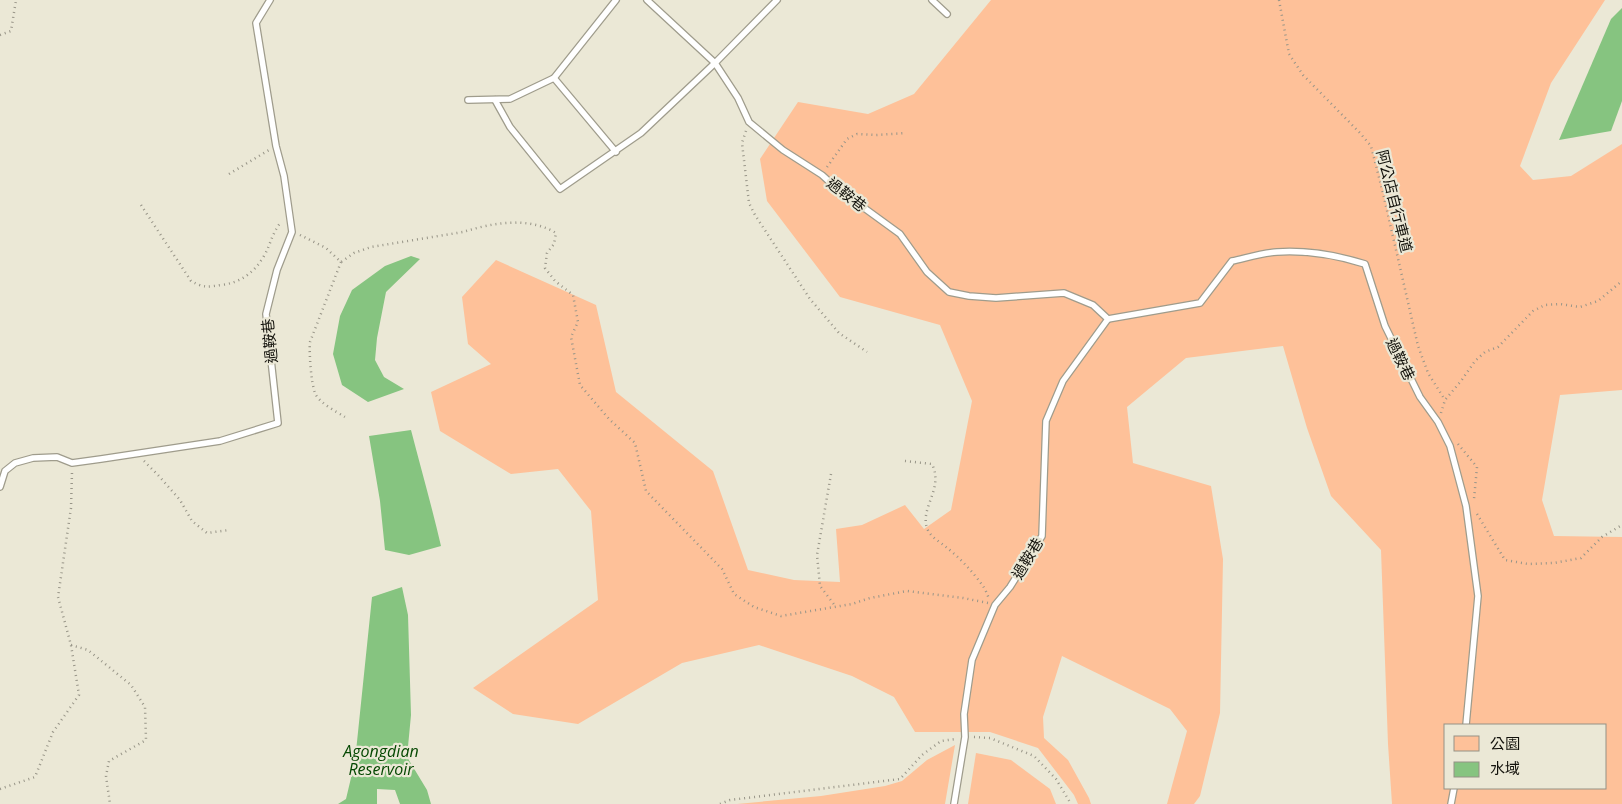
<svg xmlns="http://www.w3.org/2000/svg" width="1622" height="804" viewBox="0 0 1622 804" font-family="'Open Sans','Noto Sans TC',sans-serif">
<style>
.green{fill:#fec199;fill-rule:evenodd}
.water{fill:#86c480}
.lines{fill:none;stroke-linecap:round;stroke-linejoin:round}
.service-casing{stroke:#9f9c8c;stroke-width:8}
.path{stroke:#989588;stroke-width:2.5;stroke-dasharray:1 4;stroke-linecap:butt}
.service{stroke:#fff;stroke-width:5.5}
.labels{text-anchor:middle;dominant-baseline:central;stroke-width:4.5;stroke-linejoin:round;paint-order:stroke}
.street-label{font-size:15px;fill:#13120c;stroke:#ebe8d6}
.water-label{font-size:16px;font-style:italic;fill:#054802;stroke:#ebe8d6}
</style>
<rect width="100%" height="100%" fill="#ebe8d6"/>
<g class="green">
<path d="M991,0H1605L1551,83L1520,166L1533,180L1571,176L1622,144V390L1560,395L1542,500L1554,536L1622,537V804H1392L1388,744L1381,550L1331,496L1307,428L1283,346L1186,358L1127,407L1133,463L1211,486L1223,559L1220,713L1200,796L1194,804H1167L1187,731L1170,709L1062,656L1043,717L1044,738L1068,760L1089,798L1091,804H1078L1074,795L1038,748L990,732H915L894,697L852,676L759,645L682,663L578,724L513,714L473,688L598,600L591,511L558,469L511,474L440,431L431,392L491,364L468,344L462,297L496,260L596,305L616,392L713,471L748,570L794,580L840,582L836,529L862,525L905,505L924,529L951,510L972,401L940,325L840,297L767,201L760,159L798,102L868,114L914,94ZM1446,725H1606V788H1446Z"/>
<polygon points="955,745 945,804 737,804 821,796 885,786 902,781 927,760"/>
<polygon points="976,753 1011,760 1050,789 1056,804 968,804"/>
</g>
<g class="water">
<polygon points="1622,8 1622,101 1611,131 1559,140 1611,19"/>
<polygon points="411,256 420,259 386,292 377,338 375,360 384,377 404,389 368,402 342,385 333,354 340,316 352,290 385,266"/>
<path d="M411,430C421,469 432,507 441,546L409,555L385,550L380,501L369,436Z"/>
<polygon points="402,587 408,615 411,715 407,757 427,790 431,804 400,804 395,790 377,789 377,804 338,804 346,799 355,761 372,597"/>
</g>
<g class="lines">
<defs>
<g id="service">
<path d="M647,0L715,63L738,98L749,122L783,150L822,175L834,186L900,234L927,272L949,292L969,296L996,298L1064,293L1093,305L1108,319L1200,303L1232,261C1246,258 1262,253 1277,252C1308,250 1336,255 1365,264L1385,326L1420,397L1438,422L1450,446L1466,506L1478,596L1466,725"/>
<polyline points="932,0 947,14"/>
<polyline points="554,78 616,152"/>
<polyline points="468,100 510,99 554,78 616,0"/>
<polyline points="495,100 510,127 560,189 641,133 715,63 777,0"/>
<polyline points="0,487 5,471 15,463 33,458 57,457 72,463 101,459 220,441 278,423 266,314 277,270 292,232 284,176 276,146 256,23 270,0"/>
<polyline points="954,804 965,737 964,714 972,660 995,605 1010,587 1042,536 1046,421 1063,381 1108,319"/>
<polyline points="1451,804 1454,788"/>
</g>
</defs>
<use href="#service" class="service-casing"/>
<g class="path">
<polyline points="1279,0 1289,54 1303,75 1360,133 1371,146 1383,193 1418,346 1428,373 1445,400"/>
<polyline points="0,35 11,31 16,0"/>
<polyline points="746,131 742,143 749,203 755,215 810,299 839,333 867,352"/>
<polyline points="827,167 847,139 857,134 876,135 906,133"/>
<polyline points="229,174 269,150"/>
<path d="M141,205L191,281C204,288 207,287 221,285C240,283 254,273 264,256C271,244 271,235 281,222"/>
<path d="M300,235L326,248L341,262L354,253L371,247L463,232C492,223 528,216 556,233L554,244L547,253L545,268L555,281L573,295L578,322L571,337L580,385L609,419L635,443L646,491L722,569L734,594L754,607L781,616L852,604L870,598L907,591L963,598L988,603"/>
<path d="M341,262L310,342C309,353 311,382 315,393C319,403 337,412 345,417"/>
<polyline points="1441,413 1445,400 1461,381 1475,361 1485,352 1498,347 1533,311 1545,305 1560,304 1580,307 1598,301 1622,281"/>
<polyline points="1458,444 1477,467 1474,499"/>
<polyline points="144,461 158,475 180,500 192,521 207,533 229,530"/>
<path d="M905,461L932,464C944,489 920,507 927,528C930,537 939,541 946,547C959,557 973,572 983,586C986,590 987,595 990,600"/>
<polyline points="831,474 817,555 820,586 836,607"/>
<polyline points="1477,514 1505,560 1528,564 1554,563 1581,558 1602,537 1622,525"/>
<polyline points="71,645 88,650 131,685 145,707 146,740 109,761 106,776 110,804"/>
<polyline points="974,737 990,738 1034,756 1056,779 1071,804"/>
<polyline points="0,789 35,777 53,732 79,695 71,645 58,597 71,508 72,472"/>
<polyline points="720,804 730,800 900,779 922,755 941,741 956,739"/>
</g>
<use href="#service" class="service"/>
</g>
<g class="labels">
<g class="street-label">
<text transform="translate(847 194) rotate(38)">過鞍巷</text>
<text transform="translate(1395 201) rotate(76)">阿公店自行車道</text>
<text transform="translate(269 341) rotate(-96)">過鞍巷</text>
<text transform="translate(1401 359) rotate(64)">過鞍巷</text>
<text transform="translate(1027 558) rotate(-59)">過鞍巷</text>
</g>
<g class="water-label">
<text x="381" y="751">Agongdian<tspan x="381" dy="18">Reservoir</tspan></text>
</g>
</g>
<rect x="1444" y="724" width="162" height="65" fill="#ebe8d6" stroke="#959285"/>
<rect x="1454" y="736" width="25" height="15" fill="#fec199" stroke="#959285"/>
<text x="1490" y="749" font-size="15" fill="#13120c">公園</text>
<rect x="1454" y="762" width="25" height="15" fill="#86c480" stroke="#959285"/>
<text x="1490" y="774" font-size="15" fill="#13120c">水域</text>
</svg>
